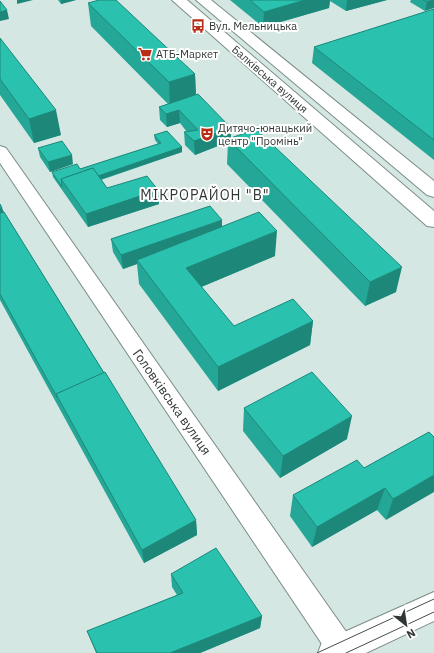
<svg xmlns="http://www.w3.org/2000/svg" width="434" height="653" viewBox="0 0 434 653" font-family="'IBM Plex Sans',sans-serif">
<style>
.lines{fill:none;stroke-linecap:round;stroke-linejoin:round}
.minor-casing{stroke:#7b8c88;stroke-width:2}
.primary-casing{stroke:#7b8c88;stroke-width:2}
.minor{fill:#fff;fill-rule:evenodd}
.primary{fill:#fff;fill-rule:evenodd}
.tram{stroke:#464e4c;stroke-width:1}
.wall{fill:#24a796}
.shaded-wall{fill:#1d887a}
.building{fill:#2ac2af;stroke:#1d887a}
.labels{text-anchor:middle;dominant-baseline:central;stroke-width:4;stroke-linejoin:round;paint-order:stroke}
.far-poi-label{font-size:11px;fill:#2f3634;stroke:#fff;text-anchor:start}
.far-street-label{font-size:11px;fill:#2f3634;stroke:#fff}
.street-label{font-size:13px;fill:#2f3634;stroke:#fff}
.neighbourhood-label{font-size:14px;letter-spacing:1px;fill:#2f3634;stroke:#fff}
</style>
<rect width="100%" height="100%" fill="#d5e7e3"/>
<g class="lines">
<defs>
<polygon id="minor" points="0,146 6,148 354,643 358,653 328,653 0,163"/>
<g id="primary">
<polygon points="172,0 187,0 434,211 434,227 427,226"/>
<polygon points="196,0 211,0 434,181 434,197 427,195"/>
<polygon points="434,592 434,621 366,653 318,653 322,642"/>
</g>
</defs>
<use href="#minor" class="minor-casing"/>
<use href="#primary" class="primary-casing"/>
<use href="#minor" class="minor"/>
<use href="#primary" class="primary"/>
<g class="tram">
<polyline points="317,653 434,599"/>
<polyline points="346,653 434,612"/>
</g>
</g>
<g class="wall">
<polygon points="58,0 76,0 61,4"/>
<polygon points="230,0 387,0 346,11 330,1 329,8 263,27"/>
<polygon points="411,0 434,0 425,11 410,2"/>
<polygon points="88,3 195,74 196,95 231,128 231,138 396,292 365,306 227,164 228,142 195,155 185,145 184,132 187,132 180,123 167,127 160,120 159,107 168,104 91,26"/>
<polygon points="434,9 434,160 312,63 314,47"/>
<polygon points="0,38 61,135 34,143 0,95"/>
<polygon points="154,135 182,147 182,152 101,180 107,188 158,190 159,204 88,227 53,177 52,172 80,169 158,144 155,140"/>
<polygon points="38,148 73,164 50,172 40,157"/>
<polygon points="0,204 4,212 196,520 197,535 144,563 0,300"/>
<polygon points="222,226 275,256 201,287 234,326 313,321 310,345 218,391 139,284 137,264 123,269 113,252 111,239"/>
<polygon points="244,408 347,439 280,478 243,431"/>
<polygon points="429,432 386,520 377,510 312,547 290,516 293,495 364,468"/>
<polygon points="171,574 262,616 260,628 200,653 96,653 87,631 177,595 172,587"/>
</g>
<g class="shaded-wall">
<polygon points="17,0 33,0 17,4"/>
<polygon points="61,0 76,0 61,4"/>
<polygon points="305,0 330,0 329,8 263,27 264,12"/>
<polygon points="347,0 387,0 346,11"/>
<polygon points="434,0 434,8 425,11 427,2"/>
<polygon points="7,10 9,19 0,21 0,12"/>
<polygon points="195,74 196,98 170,106 169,82"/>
<polygon points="56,110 61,135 34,143 29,119"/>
<polygon points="179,110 180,123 167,127 166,114"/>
<polygon points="231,128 231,141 228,139 228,142 195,155 194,141"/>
<polygon points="182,147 182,152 69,190 66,186"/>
<polygon points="72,155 73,164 50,172 48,162"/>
<polygon points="158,190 159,204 88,227 86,214"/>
<polygon points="2,208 6,222 0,224 0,209"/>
<polygon points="222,220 222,234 137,260 137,264 123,269 121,255"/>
<polygon points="277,231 275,256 187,293 186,268"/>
<polygon points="402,267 396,292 365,306 370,282"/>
<polygon points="313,321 310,345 218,391 218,367"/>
<polygon points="352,416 347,439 280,478 283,456"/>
<polygon points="434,475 434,492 386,520 393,499"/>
<polygon points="385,488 377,510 312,547 317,527"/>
<polygon points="196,520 197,535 144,563 142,550"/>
<polygon points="262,616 260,628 200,653 170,653"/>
</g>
<g class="building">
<polygon points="99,0 116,0 195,74 169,82 88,3"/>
<polygon points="250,0 305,0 264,12"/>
<polygon points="423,0 433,0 427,2"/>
<polygon points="0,1 7,10 0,12"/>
<polygon points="434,9 434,140 314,47"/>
<polygon points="0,38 56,110 29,119 0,79"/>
<polygon points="198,94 231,128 194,141 184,132 198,130 179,110 166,114 159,107"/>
<polygon points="256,129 402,267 370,282 228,139"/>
<polygon points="167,131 182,147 98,176 93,168 61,179 62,187 52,172 77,164 80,169 161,143 154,135"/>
<polygon points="62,141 72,155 48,162 38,148"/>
<polygon points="93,168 107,188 147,176 158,190 86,214 61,179"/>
<polygon points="0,204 2,208 0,209"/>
<polygon points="210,206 222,220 121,255 111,239"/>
<polygon points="4,212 104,373 56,394 57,397 0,294 0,213"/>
<polygon points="259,212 277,231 186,268 234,326 293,299 313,321 218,367 137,260"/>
<polygon points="105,372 196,520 142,550 56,394"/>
<polygon points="312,372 352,416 283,456 244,408"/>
<polygon points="429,432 434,437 434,475 393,499 385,488 317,527 293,495 357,460 364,468"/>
<polygon points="216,548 262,616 170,653 97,653 87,631 183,593 171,574"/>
</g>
<defs>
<symbol id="bus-bare" viewBox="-9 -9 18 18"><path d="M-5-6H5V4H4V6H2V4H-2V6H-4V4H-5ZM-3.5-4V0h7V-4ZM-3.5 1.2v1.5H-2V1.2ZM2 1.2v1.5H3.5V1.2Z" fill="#b92d17" stroke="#fff" stroke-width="2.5" paint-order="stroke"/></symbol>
<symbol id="supermarket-bare" viewBox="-9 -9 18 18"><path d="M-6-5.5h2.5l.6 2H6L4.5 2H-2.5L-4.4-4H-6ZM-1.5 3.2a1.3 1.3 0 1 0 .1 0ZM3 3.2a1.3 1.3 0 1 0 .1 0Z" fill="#b92d17" stroke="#fff" stroke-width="2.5" paint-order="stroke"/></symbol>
<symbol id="theatre-bare" viewBox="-9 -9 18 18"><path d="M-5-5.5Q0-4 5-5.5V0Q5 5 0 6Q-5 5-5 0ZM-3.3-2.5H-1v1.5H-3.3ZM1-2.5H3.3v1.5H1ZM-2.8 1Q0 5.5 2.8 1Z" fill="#b92d17" stroke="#fff" stroke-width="2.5" paint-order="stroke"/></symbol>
</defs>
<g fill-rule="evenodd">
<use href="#bus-bare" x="188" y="16" width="20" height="20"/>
<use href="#supermarket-bare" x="135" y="44" width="20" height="20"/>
<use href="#theatre-bare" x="197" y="124" width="20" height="20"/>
</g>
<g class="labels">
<g class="far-poi-label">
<text x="209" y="26">Вул. Мельницька</text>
<text x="156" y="54">АТБ-Маркет</text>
<text x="218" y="128">Дитячо-юнацький<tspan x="218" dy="13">центр "Промінь"</tspan></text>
</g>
<g class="far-street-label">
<text transform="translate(270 79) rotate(41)">Балківська вулиця</text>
</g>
<g class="street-label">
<text transform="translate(172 402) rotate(55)">Головківська вулиця</text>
</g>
<g class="neighbourhood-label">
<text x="205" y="195">МІКРОРАЙОН "В"</text>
</g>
</g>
<g transform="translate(406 625) rotate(150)" stroke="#ffffff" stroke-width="3" paint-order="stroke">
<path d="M0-3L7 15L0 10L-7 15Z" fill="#2f3634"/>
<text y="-6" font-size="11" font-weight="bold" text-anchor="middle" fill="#2f3634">N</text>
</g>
</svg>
